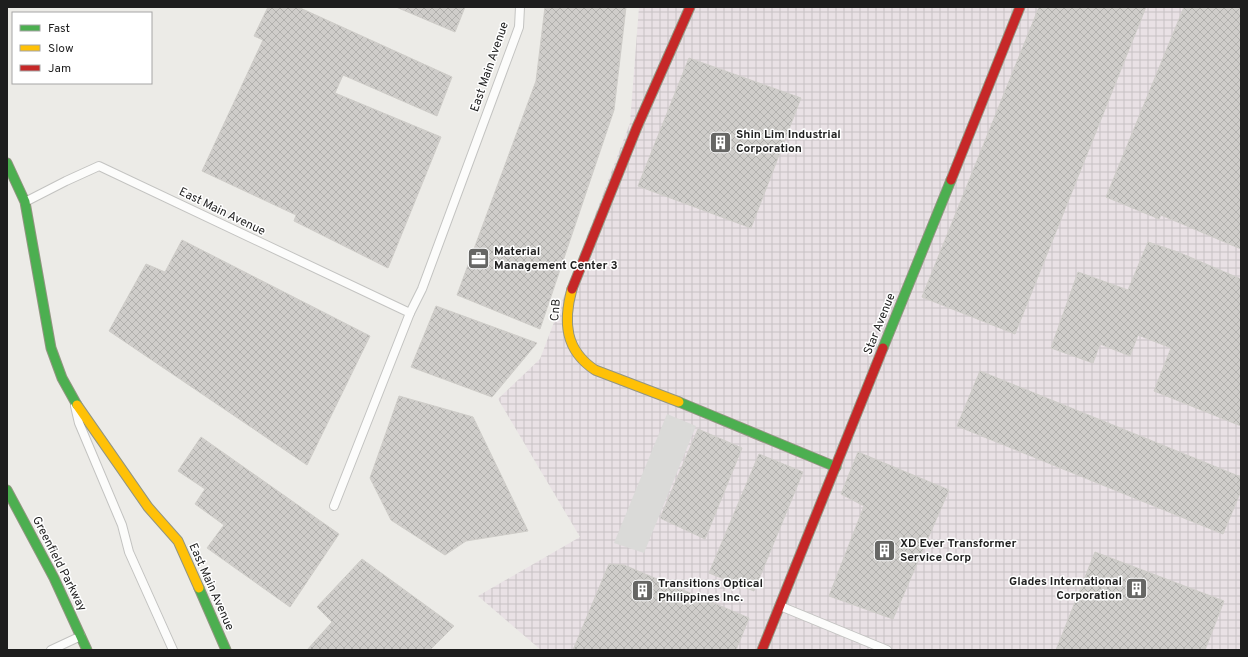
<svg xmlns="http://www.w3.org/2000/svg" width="1248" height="657" viewBox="0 0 1248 657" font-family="Overpass,sans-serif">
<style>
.industrial{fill:url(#industrial-grid)}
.religious{fill:#dadad8}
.building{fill:url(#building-cross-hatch);stroke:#cfcdc9}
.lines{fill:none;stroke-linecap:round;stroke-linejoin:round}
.street-casing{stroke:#c3c3c1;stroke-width:10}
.fast-casing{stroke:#929581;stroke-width:11}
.slow-casing{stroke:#929581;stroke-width:11}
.jam-casing{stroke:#929581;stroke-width:11}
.street{stroke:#fcfcfb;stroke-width:8}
.fast{stroke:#4caf50;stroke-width:9}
.slow{stroke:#ffc107;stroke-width:9}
.jam{stroke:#c62828;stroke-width:9}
.labels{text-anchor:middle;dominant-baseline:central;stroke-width:3;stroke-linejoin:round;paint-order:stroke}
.street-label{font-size:12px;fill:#1e1e1e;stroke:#fff}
.poi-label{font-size:12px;font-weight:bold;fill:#1e1e1e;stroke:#fff;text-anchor:start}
</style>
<defs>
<pattern id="industrial-grid" width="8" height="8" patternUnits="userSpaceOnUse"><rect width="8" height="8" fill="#e9e1e5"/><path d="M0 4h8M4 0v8" fill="none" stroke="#c7c1c4"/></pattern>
<pattern id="building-cross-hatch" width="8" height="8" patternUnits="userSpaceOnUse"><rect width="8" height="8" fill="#cfcdca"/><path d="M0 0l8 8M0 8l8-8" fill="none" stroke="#b1b0ad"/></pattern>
</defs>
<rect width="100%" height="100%" fill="#ecebe7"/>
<polygon class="industrial" points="639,7 1241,7 1241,650 541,650 478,596 580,537 498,399 540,359 630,123"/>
<polygon class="religious" points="667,414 696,426 644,553 614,543"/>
<g class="building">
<polygon points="268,7 298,7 452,77 437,116 343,75 335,93 441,137 388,268 294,221 296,215 202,171 263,40 254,36"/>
<polygon points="396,7 465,7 455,32"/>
<polygon points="545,7 626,7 614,110 540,329 457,295 536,81"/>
<polygon points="1039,7 1146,7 1015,334 922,297"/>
<polygon points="1184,7 1241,7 1241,249 1161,215 1159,219 1106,197"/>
<polygon points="689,58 801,98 751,228 638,186"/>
<polygon points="182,240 370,336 307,465 109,331 146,264 165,272"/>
<polygon points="1148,242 1178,252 1241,279 1241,426 1154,391 1171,348 1138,335 1130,356 1100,344 1093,363 1051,348 1078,272 1128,290"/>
<polygon points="436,306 537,343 492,397 411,367"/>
<polygon points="980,371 1241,477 1241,491 1223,534 957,426"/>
<polygon points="399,396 473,417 528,531 466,541 445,555 391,520 370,478"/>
<polygon points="698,429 742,448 705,539 660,518"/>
<polygon points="201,437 339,534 290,607 207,548 224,525 195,504 205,489 178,471"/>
<polygon points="858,452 949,490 893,619 829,596 864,506 841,494"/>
<polygon points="759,454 803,472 754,591 709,573"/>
<polygon points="1095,552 1224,601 1205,650 1056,650"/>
<polygon points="362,559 454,626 430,650 307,650 332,622 317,607"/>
<polygon points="609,564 624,565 749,618 736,650 573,650"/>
</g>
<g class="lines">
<defs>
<g id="street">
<polyline points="25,202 66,181 99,166 410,313"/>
<polyline points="75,406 79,423 122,525 129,552 173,650"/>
<polyline points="334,506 410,313 422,289 519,27 520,7"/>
<polyline points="780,606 887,650"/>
<polyline points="51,650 81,636"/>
</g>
<g id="fast">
<polyline points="7,163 25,202 51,348 62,378 77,405"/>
<polyline points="883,348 951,180"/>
<polyline points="679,402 836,467"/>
<polyline points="7,490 54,578 87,650"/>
<polyline points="199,588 226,650"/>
</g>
<g id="slow">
<path d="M572,289C563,322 565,350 595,370L679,402"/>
<polyline points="77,405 148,507 178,541 199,588"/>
</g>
<g id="jam">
<polyline points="951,180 1020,7"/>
<polyline points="572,289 637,127 690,7"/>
<polyline points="762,650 883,348"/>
</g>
</defs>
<use href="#street" class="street-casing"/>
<use href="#fast" class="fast-casing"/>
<use href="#slow" class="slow-casing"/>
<use href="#jam" class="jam-casing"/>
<use href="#street" class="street"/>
<use href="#fast" class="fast"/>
<use href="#slow" class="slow"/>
<use href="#jam" class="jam"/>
</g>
<defs>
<symbol id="building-square" viewBox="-11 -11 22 22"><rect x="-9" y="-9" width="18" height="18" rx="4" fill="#666664" stroke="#fff"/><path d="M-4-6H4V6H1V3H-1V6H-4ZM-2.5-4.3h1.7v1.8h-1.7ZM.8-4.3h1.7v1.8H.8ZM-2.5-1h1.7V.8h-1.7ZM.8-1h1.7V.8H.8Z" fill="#fff"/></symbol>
<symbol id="office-square" viewBox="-11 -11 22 22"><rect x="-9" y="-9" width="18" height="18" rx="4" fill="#666664" stroke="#fff"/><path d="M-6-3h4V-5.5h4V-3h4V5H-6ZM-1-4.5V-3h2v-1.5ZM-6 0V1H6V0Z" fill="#fff"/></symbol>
</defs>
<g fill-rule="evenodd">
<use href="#building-square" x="708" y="130" width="25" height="25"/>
<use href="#office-square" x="466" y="246" width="25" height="25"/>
<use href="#building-square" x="872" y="538" width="25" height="25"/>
<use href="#building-square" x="1124" y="576" width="25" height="25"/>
<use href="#building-square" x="630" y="578" width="25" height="25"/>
</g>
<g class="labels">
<g class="street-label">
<text transform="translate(490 67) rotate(-71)">East Main Avenue</text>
<text transform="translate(222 212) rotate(26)">East Main Avenue</text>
<text transform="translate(556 310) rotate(-85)">CnB</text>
<text transform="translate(880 324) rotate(-68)">Star Avenue</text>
<text transform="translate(59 564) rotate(63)">Greenfield Parkway</text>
<text transform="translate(211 587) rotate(66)">East Main Avenue</text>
</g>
<g class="poi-label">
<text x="736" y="135">Shin Lim Industrial<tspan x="736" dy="14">Corporation</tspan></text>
<text x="494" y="252">Material<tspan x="494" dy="14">Management Center 3</tspan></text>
<text x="900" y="544">XD Ever Transformer<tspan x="900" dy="14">Service Corp</tspan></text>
<text x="1122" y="582" text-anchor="end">Glades International<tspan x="1122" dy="14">Corporation</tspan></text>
<text x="658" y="584">Transitions Optical<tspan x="658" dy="14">Philippines Inc.</tspan></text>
</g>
</g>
<rect width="1248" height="657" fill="none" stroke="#1e1e1e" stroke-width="16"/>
<rect x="12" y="12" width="140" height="72" fill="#ffffff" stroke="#a5a5a5"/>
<rect x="20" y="25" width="20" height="6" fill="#4caf50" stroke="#a5a5a5"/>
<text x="48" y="32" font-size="12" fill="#1e1e1e">Fast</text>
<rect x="20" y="45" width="20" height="6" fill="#ffc107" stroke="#a5a5a5"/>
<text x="48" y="52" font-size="12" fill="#1e1e1e">Slow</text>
<rect x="20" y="65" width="20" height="6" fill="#c62828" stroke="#a5a5a5"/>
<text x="48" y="72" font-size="12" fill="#1e1e1e">Jam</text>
</svg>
